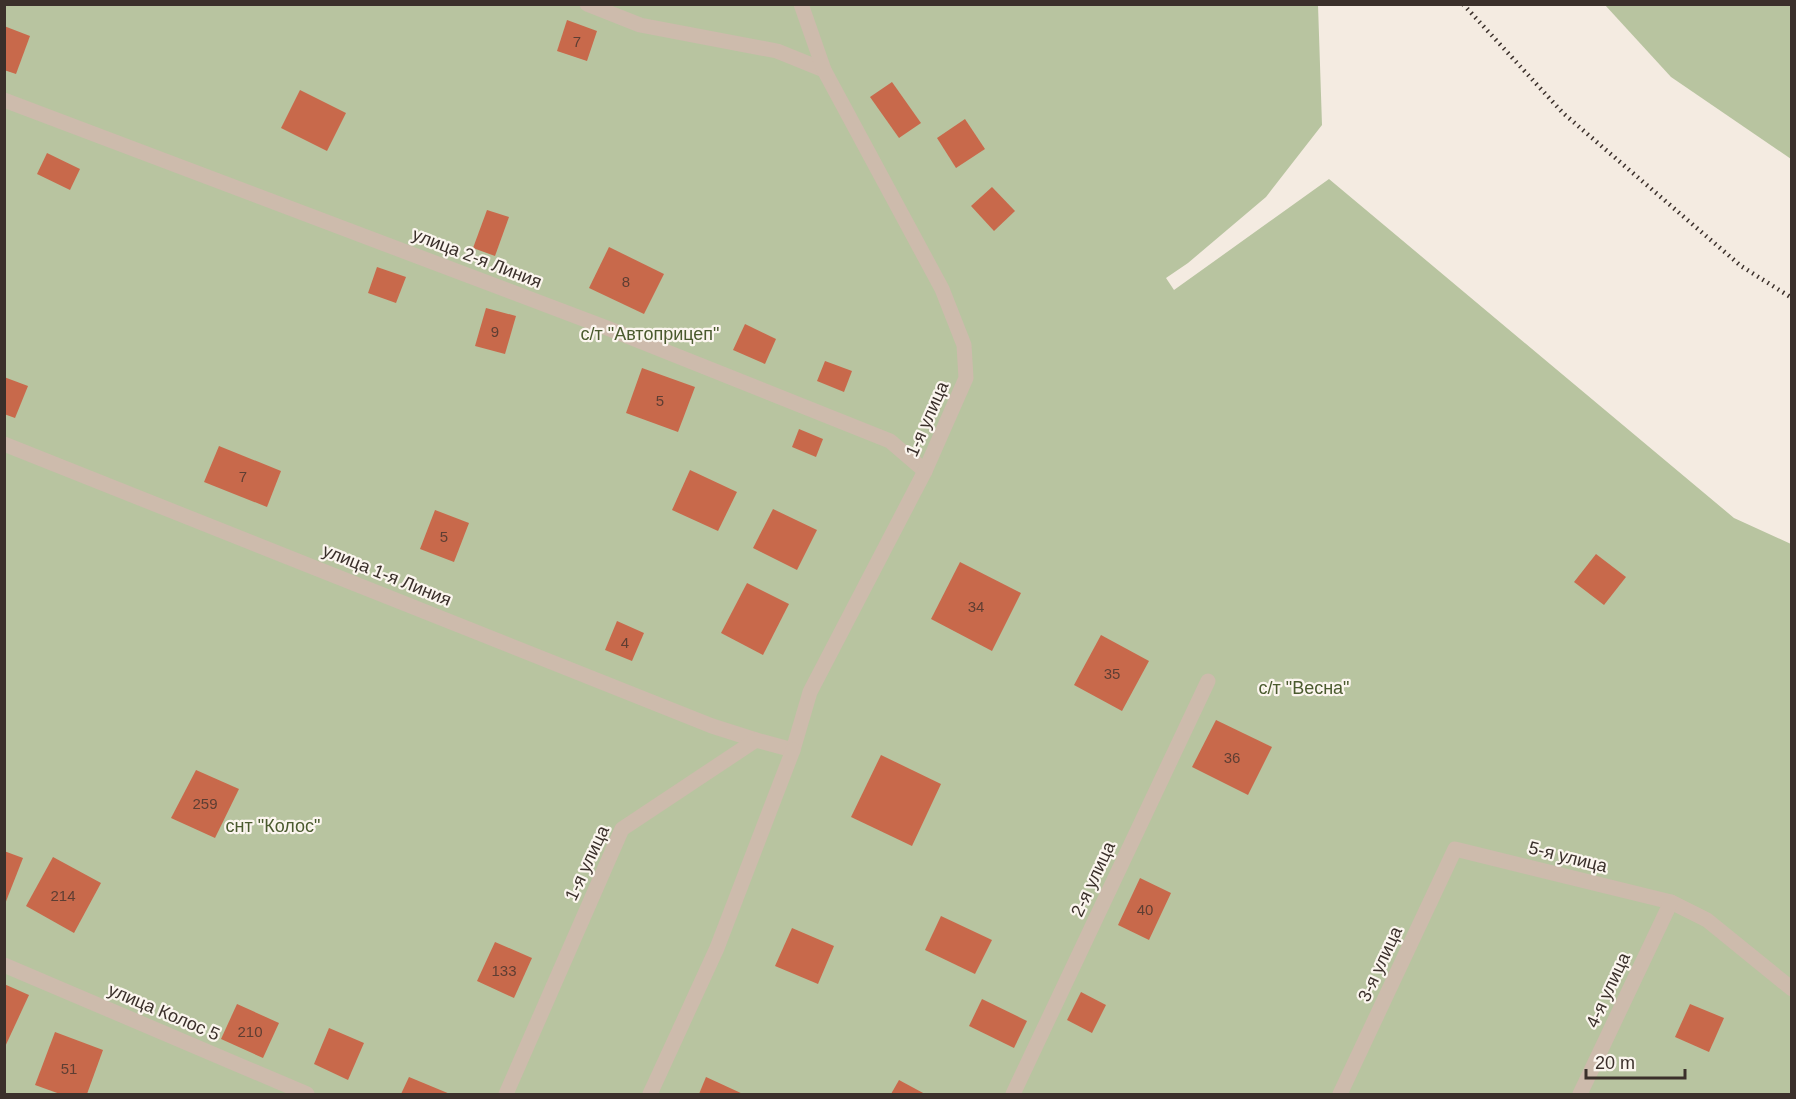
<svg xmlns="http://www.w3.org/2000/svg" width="1796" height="1099" viewBox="0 0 1796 1099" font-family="Helvetica,sans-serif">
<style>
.green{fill:#b8c4a0}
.building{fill:#c8694b}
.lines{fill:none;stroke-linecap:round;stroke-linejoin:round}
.street{stroke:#cdbbac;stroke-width:15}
.rail{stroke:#3b302b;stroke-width:4.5;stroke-dasharray:1.5 4.5;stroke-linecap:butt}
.labels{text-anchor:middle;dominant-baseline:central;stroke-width:4.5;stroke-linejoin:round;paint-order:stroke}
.number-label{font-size:15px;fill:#5e3e33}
.street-label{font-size:18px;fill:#3b302b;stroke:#fbf5ee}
.park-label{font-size:18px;fill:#4a5a2e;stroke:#fbf5ee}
</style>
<rect width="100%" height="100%" fill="#f4ebe1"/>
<g class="green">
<polygon points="5,5 1318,5 1322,125 1266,197 1188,263 1166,278 1174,290 1329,179 1734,518 1791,544 1791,1094 5,1094"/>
<polygon points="1605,5 1791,5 1791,159 1671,77"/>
</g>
<g class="building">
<polygon points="567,20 597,31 587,61 557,51"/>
<polygon points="4,26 30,36 16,74 4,70"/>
<polygon points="892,82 921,123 899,138 870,97"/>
<polygon points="300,90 346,113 327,151 281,128"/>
<polygon points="965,119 985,149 956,168 937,138"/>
<polygon points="47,153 80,169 70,190 37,174"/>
<polygon points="992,187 1015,211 994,231 971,206"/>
<polygon points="487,210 509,217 495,256 473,248"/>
<polygon points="609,247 664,274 644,314 589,288"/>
<polygon points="377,267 406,277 396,303 368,293"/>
<polygon points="486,308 516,316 505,354 475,346"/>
<polygon points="745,324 776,339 765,364 733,350"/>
<polygon points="825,361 852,371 844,392 817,381"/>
<polygon points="642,368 695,387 678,432 626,413"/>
<polygon points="4,377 28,386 15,418 4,414"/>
<polygon points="799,429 823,439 816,457 792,447"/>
<polygon points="219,446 281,471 267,507 204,482"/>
<polygon points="690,470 737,492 718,531 672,510"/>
<polygon points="773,509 817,530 797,570 753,548"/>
<polygon points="435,510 469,523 454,562 420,549"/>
<polygon points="1596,554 1626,577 1604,605 1574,582"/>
<polygon points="960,562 1021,593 992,651 931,619"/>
<polygon points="747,583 789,604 763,655 721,633"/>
<polygon points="617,621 644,633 632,661 605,650"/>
<polygon points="1101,635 1149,661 1122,711 1074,685"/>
<polygon points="1216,720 1272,747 1248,795 1192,767"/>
<polygon points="881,755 941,784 912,846 851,817"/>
<polygon points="196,770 239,789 215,838 171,818"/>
<polygon points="4,851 23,858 5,904 4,904"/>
<polygon points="53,857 101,883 74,933 26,906"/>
<polygon points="1140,878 1171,893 1149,940 1118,925"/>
<polygon points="941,916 992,940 975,974 925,950"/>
<polygon points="792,928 834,946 818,984 775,966"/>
<polygon points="495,942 532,958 514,998 477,981"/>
<polygon points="4,984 29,995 4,1049"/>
<polygon points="1081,992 1106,1005 1092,1033 1067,1020"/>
<polygon points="982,999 1027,1021 1014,1048 969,1026"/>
<polygon points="237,1004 279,1023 263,1058 221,1039"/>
<polygon points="1690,1004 1724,1018 1709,1052 1675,1037"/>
<polygon points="329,1028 364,1043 348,1080 314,1064"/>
<polygon points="55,1032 103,1050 87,1094 60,1094 35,1085"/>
<polygon points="409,1077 450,1094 401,1094"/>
<polygon points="706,1077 743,1094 699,1094"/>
<polygon points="899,1080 925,1094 891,1094"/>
</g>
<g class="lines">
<g class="street">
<polyline points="587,4 640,25 777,51 824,70"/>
<polyline points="4,100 607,328 890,441 925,471"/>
<polyline points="4,444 712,726 756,740"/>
<polyline points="4,965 307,1094"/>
<polyline points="506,1094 622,829 756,740 793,750 810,692 925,471 966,378 964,345 942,289 824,70 801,4"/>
<polyline points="650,1094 717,948 793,750"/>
<polyline points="1013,1094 1208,681"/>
<polyline points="1340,1094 1455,849 1671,902 1707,920 1792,989"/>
<polyline points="1580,1094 1671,902"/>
</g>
<polyline class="rail" points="1463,4 1563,113 1741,266 1792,298"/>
</g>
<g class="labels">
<g class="number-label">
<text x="577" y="41">7</text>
<text x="626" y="281">8</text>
<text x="495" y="331">9</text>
<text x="660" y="400">5</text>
<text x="243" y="476">7</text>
<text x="444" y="536">5</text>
<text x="976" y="606">34</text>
<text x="625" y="642">4</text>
<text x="1112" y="673">35</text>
<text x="1232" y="757">36</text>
<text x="205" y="803">259</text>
<text x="63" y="895">214</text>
<text x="1145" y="909">40</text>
<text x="504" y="970">133</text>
<text x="250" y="1031">210</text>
<text x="69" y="1068">51</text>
</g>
<g class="street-label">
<text transform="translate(477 258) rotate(21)">улица 2-я Линия</text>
<text transform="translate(927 419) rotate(-66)">1-я улица</text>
<text transform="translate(387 575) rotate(22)">улица 1-я Линия</text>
<text transform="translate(1568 857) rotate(14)">5-я улица</text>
<text transform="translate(587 863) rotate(-65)">1-я улица</text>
<text transform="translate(1093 879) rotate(-65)">2-я улица</text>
<text transform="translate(1380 964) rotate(-65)">3-я улица</text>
<text transform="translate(1608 990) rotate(-65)">4-я улица</text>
<text transform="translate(164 1012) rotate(23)">улица Колос 5</text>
</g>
<g class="park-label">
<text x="650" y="334">с/т "Автоприцеп"</text>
<text x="1304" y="688">с/т "Весна"</text>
<text x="273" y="826">снт "Колос"</text>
</g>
</g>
<rect width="1796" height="1099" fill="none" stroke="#3b302b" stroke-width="12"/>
<path d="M1586 1069v9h99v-9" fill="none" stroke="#3b302b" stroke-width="3"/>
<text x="1595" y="1069" font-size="18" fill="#3b302b" stroke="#fbf5ee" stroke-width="4.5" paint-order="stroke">20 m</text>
</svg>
